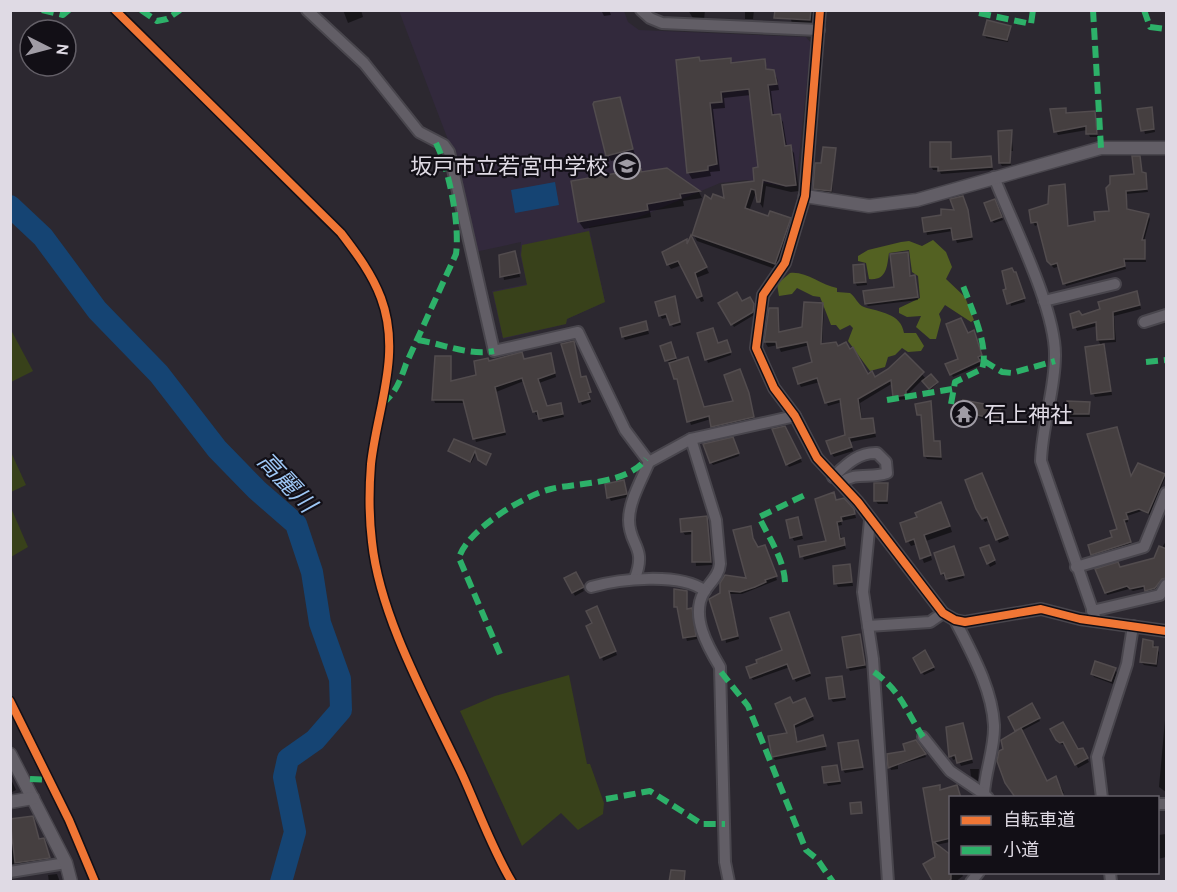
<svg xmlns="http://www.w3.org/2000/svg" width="1177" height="892" viewBox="0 0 1177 892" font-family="Cabin,'Noto Sans JP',sans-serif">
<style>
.built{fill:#32293c}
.green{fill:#38411a}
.forest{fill:#536122}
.water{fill:#154473}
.shadow{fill:#0007}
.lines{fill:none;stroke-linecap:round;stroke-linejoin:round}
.river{stroke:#154473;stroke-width:22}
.building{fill:#453f40;stroke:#524c4e;stroke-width:1.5}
.minor-casing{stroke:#49464d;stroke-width:14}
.tertiary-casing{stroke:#49464d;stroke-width:15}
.minor{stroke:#625e66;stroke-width:10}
.tertiary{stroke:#625e66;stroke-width:12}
.quiet{stroke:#2db169;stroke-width:6;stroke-dasharray:12 6;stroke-linecap:butt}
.cycleway-casing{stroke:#120f16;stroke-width:11}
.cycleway{stroke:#f07635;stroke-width:8}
.labels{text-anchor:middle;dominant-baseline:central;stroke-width:4.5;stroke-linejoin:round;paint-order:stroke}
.poi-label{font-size:22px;fill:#dfdae4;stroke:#120f16;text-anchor:end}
.water-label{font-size:24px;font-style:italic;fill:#9ec7f5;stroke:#120f16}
</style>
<rect width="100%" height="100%" fill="#2c2830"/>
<polygon class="built" points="399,11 624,11 628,22 639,30 806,37 811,43 796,186 786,187 746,180 720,183 637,218 589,227 605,302 567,319 566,324 503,339 492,291 527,284 520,255 521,242 475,252 453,153"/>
<g class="green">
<polygon points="589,231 605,302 567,319 566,324 503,338 493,292 527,285 521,255 522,245"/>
<polygon points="11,330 33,371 11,382 10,382"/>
<polygon points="10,450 26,485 11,492 10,492"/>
<polygon points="11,508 28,547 11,557 10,557"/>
<polygon points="569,675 587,764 590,764 604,803 603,814 578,830 561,813 522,846 460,711 495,696"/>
</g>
<g class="forest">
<path d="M933,240L946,252L952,267L946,279L965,297L974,320L971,322L945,305L939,314L941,320L936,339H930L916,327L921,316L907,317L899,313V308L920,298L918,276L912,272L909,250L889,253C887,266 887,281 869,279L866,263L858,261V256L868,250L901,242L909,241L922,246Z"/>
<path d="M790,273C806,271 821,285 837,288V292L850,293C855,296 858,305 864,307C879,312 901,313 904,333H916L924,346L921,351L908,352L902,348L895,355L888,357L885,367L870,371L848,341L853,328L850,325L840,330L836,325H831L820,297L813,296L797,288L792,294L779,296L777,284Z"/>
</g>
<polygon class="water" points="555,182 559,205 515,213 511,190"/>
<g class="shadow">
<polygon points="343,10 361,10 363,17 348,23"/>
<polygon points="601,10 609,10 611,15 604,16"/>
<polygon points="688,10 705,10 704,20 694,20"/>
<polygon points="745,10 754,10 753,19 745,19"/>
<polygon points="789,10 813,10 812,25 792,24"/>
<polygon points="1010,27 1008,42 986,38 985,35"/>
<polygon points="730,59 733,64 764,60 768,71 773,71 777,78 779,90 771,91 774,116 779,115 783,122 787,147 790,147 794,153 799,191 791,192 766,186 763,208 755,195 749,211 769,218 790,219 793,225 778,270 697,241 694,235 712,202 725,200 756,182 760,168 751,95 724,98 725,108 713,109 720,171 710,172 711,176 692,179 688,172 701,62"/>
<polygon points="619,99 635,155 611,161 608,155"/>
<polygon points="1152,109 1155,132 1145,134 1139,110"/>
<polygon points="1065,110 1067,114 1094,112 1098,137 1090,137 1087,130 1058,135 1056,131"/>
<polygon points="1011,132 1013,151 1010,151 1011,165 1002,166 1000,163"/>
<polygon points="950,144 952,160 990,158 993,170 941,174 939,170 933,170 931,166"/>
<polygon points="835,149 832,194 817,192 815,189 822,165"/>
<polygon points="1139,158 1148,192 1126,194 1128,210 1148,215 1150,219 1144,241 1146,262 1124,262 1126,269 1066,286 1060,266 1054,268 1051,265 1039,224 1035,226 1033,222 1064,186 1069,228 1096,222 1110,212 1135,175"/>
<polygon points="667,169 699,192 702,198 683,201 684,206 650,211 651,217 584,229 579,222 640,170 642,173"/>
<polygon points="964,201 969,215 973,240 957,243 953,231 927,235 924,219 956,212"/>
<polygon points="996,204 1003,220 994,223 992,220"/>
<polygon points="691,238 709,273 696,278 704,301 701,302 682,265 671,269 668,264 686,241 689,245"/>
<polygon points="907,253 911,278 916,280 918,300 868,306 866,304 895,289"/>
<polygon points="500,256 516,256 520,277 504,280"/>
<polygon points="864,265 867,285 857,286 855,282"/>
<polygon points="1017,277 1025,302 1011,306 1008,290"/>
<polygon points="1138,296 1141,309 1114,316 1116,342 1102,343 1105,349 1112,395 1095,397 1093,393 1101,345 1098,340 1097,326 1077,331 1071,315 1082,316"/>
<polygon points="674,298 681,325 673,327 669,317 662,319 660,315"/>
<polygon points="749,299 755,309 754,315 734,327 720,304 741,303"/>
<polygon points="822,305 824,309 822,345 874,379 889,371 905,355 926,379 931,376 937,384 930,390 923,379 907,395 907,399 897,400 893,383 860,403 862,420 872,419 876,437 850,442 853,451 834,457 832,454 847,436 842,402 828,406 820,382 801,387 799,383 814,363 810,345 781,352 778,345 768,347 766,344 770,310 777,309 779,313 780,333 803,328"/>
<polygon points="647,327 649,334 625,340 623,336"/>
<polygon points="699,334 718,345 728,345 731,355 708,363"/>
<polygon points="967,335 975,335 983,358 978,360 981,365 953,377 947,365 960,360"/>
<polygon points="573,343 581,379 587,380 591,402 582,405 563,345"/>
<polygon points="662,347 672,348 677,362 688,358 704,408 735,402 742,375 755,422 715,430 711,419 691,425 678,383"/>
<polygon points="450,358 452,382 477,376 489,362 552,358 556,377 539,383 547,408 560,405 564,417 543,422 540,414 536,415 535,412 524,381 496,392 506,435 476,442 465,403 435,403 434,400"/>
<polygon points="930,403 935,443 939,443 941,446 942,460 927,459 925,456 923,418 920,416 929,415"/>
<polygon points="1089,404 1090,417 1070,417 1068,413"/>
<polygon points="1000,408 1001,423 968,415 966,411"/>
<polygon points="784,428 802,462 789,467 787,464"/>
<polygon points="455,441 477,452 471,463 451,453"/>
<polygon points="734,442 739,456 713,465 711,462"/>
<polygon points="1164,475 1165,478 1150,515 1142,511 1127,516 1128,522 1124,523 1131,545 1094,557 1092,554 1114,538 1119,530 1131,479"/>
<polygon points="624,482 628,497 611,501 609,497"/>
<polygon points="887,484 888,504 878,504 875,500"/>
<polygon points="833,493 837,501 855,514 856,518 841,521 842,525 837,526 846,549 804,560 800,547 828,542"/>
<polygon points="977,508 1004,527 1009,539 999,543 989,520 985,522"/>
<polygon points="944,509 952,532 926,541 932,560 924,563 917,544 911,546 908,541"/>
<polygon points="706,518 712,565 696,566 694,534 685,535 683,532"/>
<polygon points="797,519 803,539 794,541 792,537"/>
<polygon points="751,527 754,543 757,549 766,550 777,580 742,594 730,594 739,639 726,643 721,594 747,579"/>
<polygon points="1166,541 1166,578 1156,591 1148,593 1146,588 1133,591 1129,589 1107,595 1106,592 1120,569 1155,559"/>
<polygon points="991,550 996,564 990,567 988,563"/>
<polygon points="956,552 964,578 949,582 942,574 936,554"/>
<polygon points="850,566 853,586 838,587 836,583"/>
<polygon points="575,574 584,591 575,596 566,579"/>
<polygon points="686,592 688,610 693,613 697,639 687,641 676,606"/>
<polygon points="598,611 617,655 603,661 594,623"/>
<polygon points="790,617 811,676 796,682 790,667 753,680 751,677 784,651"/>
<polygon points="859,636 866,668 850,671 848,667"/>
<polygon points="1152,642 1159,652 1157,667 1144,665 1141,662"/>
<polygon points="925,652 935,670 924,675 922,672"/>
<polygon points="1115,669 1117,673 1113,684 1094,677 1092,674"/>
<polygon points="841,678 846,700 833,702 831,699"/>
<polygon points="805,700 814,720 795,728 798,743 824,741 826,750 775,760 773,757 789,734 793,705"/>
<polygon points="1031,705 1040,721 1021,731 1045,781 1056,778 1064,793 1061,794 1062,798 1016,798 1013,792 1018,732 1010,718"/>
<polygon points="1165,720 1166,720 1166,792 1159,787"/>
<polygon points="964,728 973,763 961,766 958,758 953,760 948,746"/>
<polygon points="1052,730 1077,751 1082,750 1089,762 1078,768 1066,745 1060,744"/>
<polygon points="858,741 863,770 845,773 843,770"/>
<polygon points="924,753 926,757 898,765 898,769 891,770 890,767 889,755"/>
<polygon points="836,767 841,784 828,786 826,782"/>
<polygon points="970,769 979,769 978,781 971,776"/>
<polygon points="10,777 16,790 10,793"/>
<polygon points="939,787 950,798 950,842 936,845 950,872 961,872 963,876 955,882 935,882 937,857 925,790"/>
<polygon points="10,821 45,843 51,861 10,869"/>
<polygon points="1166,834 1166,857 1158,859 1158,835"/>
<polygon points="57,874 60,882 49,882 48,875"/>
</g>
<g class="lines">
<polyline class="river" points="10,206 43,237 97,310 159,374 217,449 257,490 296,524 312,572 320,623 340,679 341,710 315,740 288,759 284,777 295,832 281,882"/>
</g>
<g class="building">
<polygon points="775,10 811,10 810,20 774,18"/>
<polygon points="987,20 1011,26 1007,40 983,35"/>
<polygon points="699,57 700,61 731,58 731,63 765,59 766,69 774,70 777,84 768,85 772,115 780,114 785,146 791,145 796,185 786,186 763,180 760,202 757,202 755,190 751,189 745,208 768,216 770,211 791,218 775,264 692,235 705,195 711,199 713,194 724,198 722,185 754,181 753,168 758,167 749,89 721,92 722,102 710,103 717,164 708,166 708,170 687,173 676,60"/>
<polygon points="620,97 633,149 606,156 593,104 594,102"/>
<polygon points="1152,107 1154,129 1141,131 1137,109"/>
<polygon points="1066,108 1066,113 1095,111 1097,134 1086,134 1086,126 1054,132 1050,109"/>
<polygon points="1012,130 1010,163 999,163 998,131"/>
<polygon points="930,142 951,142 951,159 991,156 992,167 938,171 938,167 930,167"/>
<polygon points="823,147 836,148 831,191 813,189 815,163 821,163"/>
<polygon points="1132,156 1140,156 1142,172 1146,173 1147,189 1126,191 1127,209 1149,214 1142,240 1145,240 1145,259 1124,259 1125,266 1063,284 1057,263 1051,265 1047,261 1037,222 1031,223 1029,210 1048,204 1049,186 1065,184 1068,226 1095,221 1094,212 1109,211 1106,188 1110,184 1110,176 1134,174"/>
<polygon points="667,168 700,191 680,194 681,198 647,204 648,210 578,222 571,181 641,169 641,172"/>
<polygon points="963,196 968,210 972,237 953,240 951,228 924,232 922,218 941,215 941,209 954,210 950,199"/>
<polygon points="995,199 1002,217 991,221 984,203"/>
<polygon points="691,235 707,267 695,273 702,296 697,298 678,261 667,265 662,252 687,239 687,244"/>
<polygon points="515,251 520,273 500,277 499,255"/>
<polygon points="908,252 910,276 915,275 918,297 865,304 863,291 894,287 890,254"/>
<polygon points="864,264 866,282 854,283 853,265"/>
<polygon points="1012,268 1014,272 1016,272 1025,298 1007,304 1003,290 1006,289 1002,271"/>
<polygon points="1137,291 1140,305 1113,312 1114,339 1097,340 1096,322 1073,328 1070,314 1079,311 1082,315 1100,309 1098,302"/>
<polygon points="737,292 742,301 750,297 754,304 753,312 731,325 718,303"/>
<polygon points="675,296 680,322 670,325 666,314 659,316 655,302"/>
<polygon points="804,302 823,303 821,344 836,342 838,346 846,342 850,349 853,347 868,374 872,371 875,377 888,369 905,353 924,372 906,391 906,395 893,397 891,380 858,399 861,419 873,418 875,433 849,438 852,447 831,454 826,441 845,435 840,399 825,403 817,378 798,384 793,368 812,362 807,342 777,348 776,342 764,342 769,308 778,308 779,332 802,327"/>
<polygon points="961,318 968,333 974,330 982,355 978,357 980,361 950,375 945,364 958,359 946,324"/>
<polygon points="646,321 648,330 622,337 620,328"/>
<polygon points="713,328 718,343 727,340 731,352 705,360 697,333"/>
<polygon points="574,341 581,377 586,376 591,392 588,393 590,399 579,402 561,344"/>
<polygon points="671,342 676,358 665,361 660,346"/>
<polygon points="1104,344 1111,391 1091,394 1085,347"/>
<polygon points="522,352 524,359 551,353 555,373 538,379 547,406 561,403 563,414 539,419 537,411 533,412 522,378 495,387 505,432 473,439 463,400 432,400 435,356 451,356 451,381 476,375 474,361 488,358 489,361"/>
<polygon points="688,357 704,407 733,401 724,375 740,369 749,393 754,417 711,427 709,416 687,422 677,379 674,379 669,363"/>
<polygon points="931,374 938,382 929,389 922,381"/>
<polygon points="963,400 1001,407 999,420 964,412"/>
<polygon points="931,401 934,441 940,441 941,457 924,456 921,415 917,415 915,404"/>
<polygon points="1067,401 1090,402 1089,414 1067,414"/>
<polygon points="785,426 801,458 786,465 772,429"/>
<polygon points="1117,427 1131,476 1138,463 1165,474 1148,513 1139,509 1126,513 1128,519 1124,520 1131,542 1091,555 1088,545 1112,537 1110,531 1117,529 1087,434"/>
<polygon points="733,437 739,453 710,463 703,444"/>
<polygon points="454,439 491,454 486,465 478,460 475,451 470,462 448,451"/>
<polygon points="982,473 1008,535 996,540 987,517 982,519 976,509 965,480"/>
<polygon points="624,480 627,494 607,498 605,484"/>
<polygon points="874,483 888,483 887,501 874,501"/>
<polygon points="834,492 836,500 844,498 854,509 855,514 841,517 842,521 837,522 840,539 844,538 845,545 800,557 798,546 826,541 815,499"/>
<polygon points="941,502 950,526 924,535 931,555 920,559 914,539 906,542 900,523 917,517 915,513"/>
<polygon points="707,516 711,562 692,562 692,531 681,532 680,519"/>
<polygon points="798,517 802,535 790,538 786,520"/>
<polygon points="751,526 753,538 758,547 765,545 777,576 765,580 766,582 755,587 740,592 729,591 738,636 722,640 709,599 720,593 720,583 725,575 746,578 733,530"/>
<polygon points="989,545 995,560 987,564 980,548"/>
<polygon points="954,546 964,575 946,579 944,573 941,574 934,553"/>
<polygon points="1159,546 1167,549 1167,578 1162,579 1155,588 1145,591 1144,586 1130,589 1127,586 1105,593 1095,569 1118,562 1120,567 1154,558"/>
<polygon points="850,564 852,582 834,584 833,566"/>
<polygon points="576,572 584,587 572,593 564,578"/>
<polygon points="674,589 687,591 687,609 692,608 696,636 683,638 677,607 674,607"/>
<polygon points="597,606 616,651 600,658 586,626 592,623 586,611"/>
<polygon points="789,612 810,673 793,679 787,664 750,678 746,667 757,663 756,660 782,650 770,618"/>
<polygon points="860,634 865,665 847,668 842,637"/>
<polygon points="1143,639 1153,641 1153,647 1158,647 1156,664 1140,662"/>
<polygon points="925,650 934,667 921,673 913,658"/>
<polygon points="1095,661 1116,668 1111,681 1091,674"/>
<polygon points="842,676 845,697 829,699 826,678"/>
<polygon points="790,697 793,703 805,698 813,716 794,725 797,742 823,735 826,746 772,757 768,736 787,733 775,704"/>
<polygon points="1032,703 1040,718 1015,731 1008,717"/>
<polygon points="1063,722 1078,749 1083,748 1088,758 1075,765 1063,742 1060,743 1056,740 1050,729"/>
<polygon points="963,723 972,759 957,763 955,755 949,757 946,727"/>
<polygon points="1021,728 1047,781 1056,776 1064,798 1015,797 1005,783 997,761 999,751 1003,749 1001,740"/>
<polygon points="858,740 863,767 842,770 838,743"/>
<polygon points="916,740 926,754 888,768 887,754 905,751 903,744"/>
<polygon points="837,765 840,781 824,783 822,767"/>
<polygon points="940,785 940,790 957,785 961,798 951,798 951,838 934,842 951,855 951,879 947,882 933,882 923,864 935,857 923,788"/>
<polygon points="861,802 862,813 851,814 850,803"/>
<polygon points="33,816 39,839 44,838 50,858 15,863 10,819"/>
<polygon points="671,870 685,871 684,882 669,882"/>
</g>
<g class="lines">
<defs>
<g id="minor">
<polyline points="307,10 364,63 419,132 444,145 449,152 494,351 578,332 625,430 649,462 691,439 795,416"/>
<polyline points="641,10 650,18 662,23 819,30"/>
<polyline points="820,10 805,196 785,263 763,295 756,348 774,388 795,416 817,458 858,502 943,613 955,620 965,622 1041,609 1080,619 1166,631"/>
<path d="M994,177C1012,223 1056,309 1055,356C1055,391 1042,425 1041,461L1096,620"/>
<polyline points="1044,301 1115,284"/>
<polyline points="1144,322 1166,315"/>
<path d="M691,439L716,520L720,564C719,576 710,582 704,592C690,616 708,647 720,667L725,862L729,882"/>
<path d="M833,477C846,465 858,452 877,453L886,462L887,473C870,479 856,471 841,483"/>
<polyline points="870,520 863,592 873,659 888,882"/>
<polyline points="1076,567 1144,547 1166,493"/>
<path d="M635,578C647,546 629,546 629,520C629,501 642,479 649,462"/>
<path d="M591,587C619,579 680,572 705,591"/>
<polyline points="1092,611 1160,595 1166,585"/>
<path d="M955,620C971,652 992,688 994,725C995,748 985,771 984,794L988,798"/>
<polyline points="868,626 930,622 943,613"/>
<polyline points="923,737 950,771 984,794"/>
<polyline points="1102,798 1097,757 1127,664 1133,626"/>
<polyline points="1158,804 1166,804"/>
<polyline points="10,872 66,863"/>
<polyline points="1110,872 1111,882"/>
<polyline points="971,882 979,872"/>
</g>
<g id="tertiary">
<polyline points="805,196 869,206 917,200 1101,148 1166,148"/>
<polyline points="10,754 66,863 71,882"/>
<polyline points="10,802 33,798"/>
</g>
</defs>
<use href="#minor" class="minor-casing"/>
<use href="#tertiary" class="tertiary-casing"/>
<use href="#minor" class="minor"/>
<use href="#tertiary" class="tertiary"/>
<g class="quiet">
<polyline points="42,10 63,15 69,10"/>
<polyline points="141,10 157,21 167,19 180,10"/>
<polyline points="1093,10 1101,148"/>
<polyline points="1144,10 1150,27 1166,29"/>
<polyline points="979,13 1031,24 1033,10"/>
<path d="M418,340C443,344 469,356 494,351"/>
<polyline points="984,361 1002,372 1012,373 1055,361"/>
<polyline points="1146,362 1166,360"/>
<polyline points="887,400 952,389"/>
<path d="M382,404C396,393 400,381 406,364L456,254C460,224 449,168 435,141"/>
<path d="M951,404L955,382L982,369C990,347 970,305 962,283"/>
<path d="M785,582C784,559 769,538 759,517L807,494"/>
<path d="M500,654L459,558C466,531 524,495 551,489C580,482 626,485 646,459"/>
<polyline points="721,672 748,706 806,850 817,859 833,882"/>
<path d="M874,672C901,691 906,711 923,737"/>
<polyline points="30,779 50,780"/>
<polyline points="606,799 650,791 702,824 725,824"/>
</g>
<defs>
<g id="cycleway">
<path d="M115,10L341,233C357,254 372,274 381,298C402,354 377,409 371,464C369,489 369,517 372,542C380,618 429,704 462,774C478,809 492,849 512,882"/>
<polyline points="820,10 805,196 785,263 763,295 756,348 774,388 795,416 817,458 858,502 943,613 955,620 965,622 1041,609 1080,619 1166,631"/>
<polyline points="10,701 69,820 95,882"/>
</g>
</defs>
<use href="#cycleway" class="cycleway-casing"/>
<use href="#cycleway" class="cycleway"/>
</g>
<defs>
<symbol id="school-ring" viewBox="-11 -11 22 22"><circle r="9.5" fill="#120f16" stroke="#a09ca5" stroke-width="1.5"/><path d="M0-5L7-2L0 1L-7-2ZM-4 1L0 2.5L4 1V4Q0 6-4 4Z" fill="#a09ca5"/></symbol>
<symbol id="temple-ring" viewBox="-11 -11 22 22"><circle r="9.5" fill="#120f16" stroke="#a09ca5" stroke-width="1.5"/><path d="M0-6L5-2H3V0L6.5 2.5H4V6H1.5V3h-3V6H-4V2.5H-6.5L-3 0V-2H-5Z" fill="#a09ca5"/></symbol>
</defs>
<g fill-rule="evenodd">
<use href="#school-ring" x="612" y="151" width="30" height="30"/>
<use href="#temple-ring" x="949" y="399" width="30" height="30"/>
</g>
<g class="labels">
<g class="poi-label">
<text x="608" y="166">坂戸市立若宮中学校</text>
<text x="984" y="414" text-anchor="start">石上神社</text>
</g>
<g class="water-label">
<text transform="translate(287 482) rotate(47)">高麗川</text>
</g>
</g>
<rect width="1177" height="892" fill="none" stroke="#dfdae4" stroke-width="24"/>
<rect x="949" y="796" width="210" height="78" fill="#120f16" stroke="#646068" stroke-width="1.5"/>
<rect x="961" y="816" width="30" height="9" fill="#f07635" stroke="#646068" stroke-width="1.5"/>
<text x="1003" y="826" font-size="18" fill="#dfdae4">自転車道</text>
<rect x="961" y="846" width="30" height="9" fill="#2db169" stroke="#646068" stroke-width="1.5"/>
<text x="1003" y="856" font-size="18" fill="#dfdae4">小道</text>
<g transform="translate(48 48) rotate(96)"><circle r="28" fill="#120f16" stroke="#646068" stroke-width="1.5"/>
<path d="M0-4.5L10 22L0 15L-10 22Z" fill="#a09ca5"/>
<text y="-9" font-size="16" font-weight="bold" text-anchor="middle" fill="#dfdae4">N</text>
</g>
</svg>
